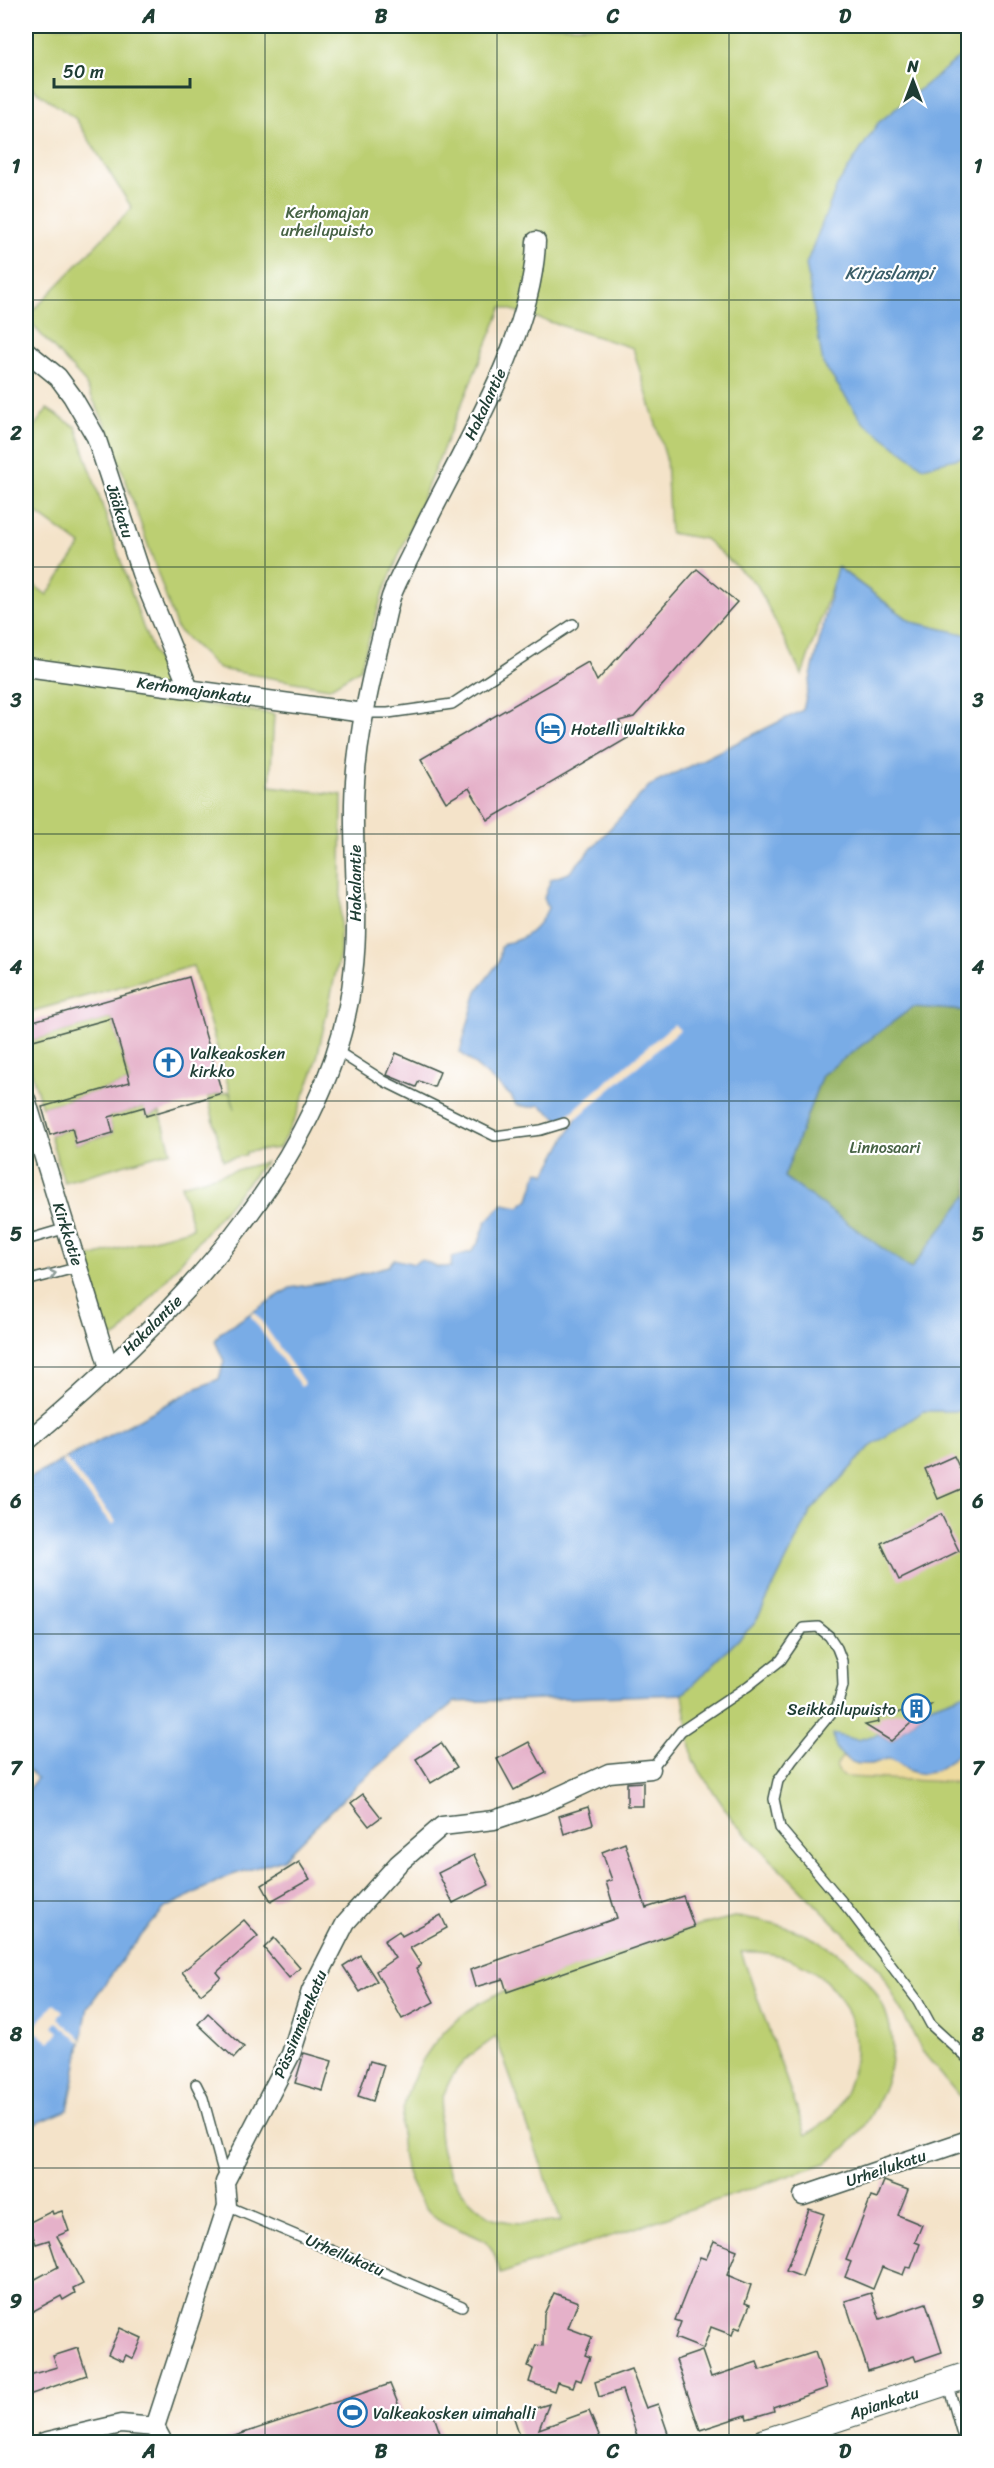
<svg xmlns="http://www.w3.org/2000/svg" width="994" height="2468" viewBox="0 0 994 2468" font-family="Sriracha,sans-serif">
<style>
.green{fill:#bccf72;stroke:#6e8653;stroke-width:1.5;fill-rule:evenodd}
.forest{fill:#95b264;stroke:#5a784c;stroke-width:1.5}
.sand{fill:#eeda9e;stroke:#868c69;stroke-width:1.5}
.water{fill:#79ace6;stroke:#4c748d;stroke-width:1.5}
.pier{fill:#f4e3c9}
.building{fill:#e5b1c9}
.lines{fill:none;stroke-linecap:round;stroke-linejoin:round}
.lane-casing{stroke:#3f564a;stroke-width:12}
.street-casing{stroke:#3f564a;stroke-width:21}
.secondary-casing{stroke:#3f564a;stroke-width:28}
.lane{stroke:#fff;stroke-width:9}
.street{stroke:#fff;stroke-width:18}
.secondary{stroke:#fff;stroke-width:26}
.oneway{stroke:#8f9e9a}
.grid{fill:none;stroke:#1f3d34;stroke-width:1.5;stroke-opacity:0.55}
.labels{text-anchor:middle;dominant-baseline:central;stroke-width:4.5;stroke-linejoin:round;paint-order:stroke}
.park-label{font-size:16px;fill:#466244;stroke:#fff}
.street-label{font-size:16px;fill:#1f3d34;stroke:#fff}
.poi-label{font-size:16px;fill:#1f3d34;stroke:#fff;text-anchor:start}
.water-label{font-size:18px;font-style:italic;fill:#3a5e69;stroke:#fff}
.neatline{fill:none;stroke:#1f3d34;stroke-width:2}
.grid-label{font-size:20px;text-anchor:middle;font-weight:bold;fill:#1f3d34}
</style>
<rect width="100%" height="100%" fill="#fff"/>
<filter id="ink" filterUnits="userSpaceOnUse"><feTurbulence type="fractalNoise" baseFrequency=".0167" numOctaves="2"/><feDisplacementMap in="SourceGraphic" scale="12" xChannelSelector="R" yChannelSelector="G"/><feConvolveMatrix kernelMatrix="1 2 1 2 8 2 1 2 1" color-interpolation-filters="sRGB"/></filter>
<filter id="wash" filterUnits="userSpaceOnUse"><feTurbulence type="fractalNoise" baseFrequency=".008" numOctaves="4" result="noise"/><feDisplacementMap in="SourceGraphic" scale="24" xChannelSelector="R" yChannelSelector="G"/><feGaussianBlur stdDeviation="1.35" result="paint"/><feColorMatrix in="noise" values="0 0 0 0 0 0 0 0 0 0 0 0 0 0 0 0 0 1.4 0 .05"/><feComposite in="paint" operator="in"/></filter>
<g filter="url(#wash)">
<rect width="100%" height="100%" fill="#f4e3c9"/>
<g class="green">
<polygon points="26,26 968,26 968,635 912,622 838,567 802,675 757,585 705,539 670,533 666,458 633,348 502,307 382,596 360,669 329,688 219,669 177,629 109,432 84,381 26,318 132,208 76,119 26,84 26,65 30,45 26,40"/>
<polygon points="47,409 76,427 143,627 173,700 274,714 270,786 342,795 340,953 315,1067 295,1119 279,1148 246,1152 246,1155 223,1160 208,1097 229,1092 235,1109 193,966 26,1013 26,579 47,595 81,545 26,505 26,438"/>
<polygon points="112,1018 130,1082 42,1107 26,1054 26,1042"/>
<polygon points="144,1107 147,1116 160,1112 171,1151 64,1182 50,1135 72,1128 76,1144 113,1133 109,1117"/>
<polygon points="265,1162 120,1334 113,1338 106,1329 86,1258 193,1228 181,1185"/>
<polygon points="924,1411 968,1411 968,2107 922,2051 881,1971 734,1822 693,1761 683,1694 755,1623 811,1510 870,1447"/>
<path d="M734,1917C825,1922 927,1996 880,2097C866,2127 854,2143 826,2163L500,2274C498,2266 496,2255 491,2248C480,2231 442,2230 426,2208C368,2133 418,2030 495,1995L694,1927ZM741,1952C812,1947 874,2007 850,2079C846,2093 840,2108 829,2119C822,2125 813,2130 806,2135ZM496,2037L561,2220L560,2221C539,2224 517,2225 496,2219C487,2216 477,2207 470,2200C433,2165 427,2101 463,2062C473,2052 485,2045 496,2037Z"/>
</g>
<polygon class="forest" points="913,1007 968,1011 968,1194 911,1270 784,1177 822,1075"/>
<polygon class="sand" points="968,1705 968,1783 846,1777 839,1772 836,1766 842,1757 857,1764 872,1764 886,1758 897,1761 909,1771 928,1772 967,1745 966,1719"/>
<g class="water">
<polygon points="960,57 968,57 968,456 923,467 863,422 823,364 806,264 837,186 878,123"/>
<path d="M837,567L912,622L968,635V1011L913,1007L822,1075L784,1177L911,1269L968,1194V1411H924L870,1447L811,1511L755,1623L683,1694L455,1702L361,1781L283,1859L226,1877L164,1909L130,1949L88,2007L68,2110L26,2128V1792L37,1778L26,1768V1480L195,1389L219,1379L224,1361L215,1341L220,1333L290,1288L339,1280L388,1266L394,1259L414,1264L421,1259L437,1267H451L452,1257L471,1252L479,1242L486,1222L503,1204L519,1207L529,1199L538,1171L546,1174L577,1117L575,1110L561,1121L540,1105L530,1107L516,1105L511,1096L460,1052L477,991L499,962L501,947L505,943C525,941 540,926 548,908L544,898L551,879L569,873L649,786L803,710Z"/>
<path d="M968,1692L967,1745C952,1760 931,1782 908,1770C900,1766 897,1759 888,1759C882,1759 876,1764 870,1764C849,1766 834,1754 833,1734L857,1740L879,1734L891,1741L930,1706Z"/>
</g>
<g class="pier">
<polygon points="674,1024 680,1030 578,1117 572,1121 573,1114 563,1123 561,1121"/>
<polygon points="255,1312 305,1384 301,1387 250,1315"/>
<polygon points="66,1459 116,1522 112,1525 62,1462"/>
<polygon points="54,2004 63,2011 58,2018 82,2039 81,2042 57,2022 53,2027 59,2032 50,2043 33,2029"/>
</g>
<g id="blocks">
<g class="building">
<polygon points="697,569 737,602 634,717 619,721 628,738 488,820 469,788 446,802 421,759 588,662 597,681"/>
<polygon points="189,977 222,1093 146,1116 144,1107 109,1117 113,1133 76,1144 72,1128 50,1135 42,1107 130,1082 112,1018 26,1042 26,1023"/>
<polygon points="396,1053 440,1072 434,1087 419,1081 416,1087 387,1075"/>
<polygon points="954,1456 968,1486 938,1499 925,1469"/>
<polygon points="941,1514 959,1551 899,1580 881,1543"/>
<polygon points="931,1705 891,1741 865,1725 879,1722 878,1717"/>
<polygon points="529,1742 546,1773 514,1790 497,1759"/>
<polygon points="441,1743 457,1767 431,1783 416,1759"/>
<polygon points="643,1782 643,1806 627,1806 627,1783"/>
<polygon points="363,1794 381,1817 369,1826 351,1803"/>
<polygon points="588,1807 593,1824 564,1834 559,1816"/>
<polygon points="625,1843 646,1908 683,1896 694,1927 507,1992 503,1979 475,1987 470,1970 617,1918 606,1882 612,1880 602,1852"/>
<polygon points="474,1855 489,1885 453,1903 438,1873"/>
<polygon points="299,1862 310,1879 271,1901 262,1885"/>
<polygon points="441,1915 447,1928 410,1948 421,1965 416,1968 434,2002 402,2019 376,1971 395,1958 384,1941 399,1931 402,1936"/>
<polygon points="244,1920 258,1936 217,1972 221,1977 201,1994 182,1972"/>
<polygon points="274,1938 300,1968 289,1978 264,1948"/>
<polygon points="360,1955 377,1981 360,1992 343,1966"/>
<polygon points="208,2013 244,2047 234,2058 198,2024"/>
<polygon points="304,2053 332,2061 323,2091 295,2083"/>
<polygon points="370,2061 384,2065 373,2101 358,2096"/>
<polygon points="884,2181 908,2190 898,2215 922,2225 915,2242 920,2244 911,2268 906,2267 903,2275 882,2267 873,2289 845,2277 851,2262 846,2260 871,2197 877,2199"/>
<polygon points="809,2209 824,2214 802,2277 786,2271"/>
<polygon points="52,2211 53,2214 62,2211 69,2231 57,2236 83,2284 73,2289 75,2293 63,2300 61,2296 26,2315 26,2284 58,2267 49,2240 36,2244 28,2223"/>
<polygon points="714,2241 737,2250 727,2275 751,2285 745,2303 750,2305 740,2329 735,2327 732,2335 711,2327 703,2349 675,2338 681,2322 675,2320 700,2257 706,2259"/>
<polygon points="554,2293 578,2302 568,2328 592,2337 585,2355 590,2357 581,2381 576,2379 573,2387 557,2382 554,2391 529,2382 533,2369 528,2366 536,2345 543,2346 544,2314"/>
<polygon points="871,2293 880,2319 926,2303 942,2352 916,2361 914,2356 868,2371 845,2301"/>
<polygon points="120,2328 142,2338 133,2359 126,2355 123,2361 108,2354"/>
<polygon points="78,2348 87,2375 26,2396 26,2376 57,2367 53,2356"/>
<polygon points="702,2351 711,2377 757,2362 760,2370 815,2352 827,2388 773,2407 774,2411 747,2419 746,2415 700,2430 676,2360"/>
<polygon points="631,2369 646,2408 658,2404 671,2442 639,2442 622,2390 599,2397 595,2382"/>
<polygon points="390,2384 404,2418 432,2410 443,2442 224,2442 223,2440"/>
<polygon points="549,2404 539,2429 589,2411 602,2442 508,2442 508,2440 520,2436 513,2415"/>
</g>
</g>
</g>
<g filter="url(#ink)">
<use href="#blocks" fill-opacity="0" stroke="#3f564a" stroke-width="1.5"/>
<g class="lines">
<defs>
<g id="lane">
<polyline points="364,713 388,713 452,704 573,624"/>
<polyline points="337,1051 384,1081 495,1136 541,1130 564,1123"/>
<polyline points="26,1240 67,1228"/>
<polyline points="26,1281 79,1267"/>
<polyline points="651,1769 681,1731 748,1686 781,1660 803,1628 818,1627 829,1636 837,1648 842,1661 843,1686 837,1706 792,1761 778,1781 774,1799 780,1828 850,1911 918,2001 931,2025 968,2059"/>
<polyline points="196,2084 203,2098 225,2179"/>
<polyline points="227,2206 462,2306"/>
<polyline points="948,2385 962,2434"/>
</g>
<g id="street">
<polyline points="26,351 58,377 72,396 96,437 141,573 189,689"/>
<polyline points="26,667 364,713"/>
<polyline points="26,1099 109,1368"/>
<path d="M26,1442C162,1328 333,1161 353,974C360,918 353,861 354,804C355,752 366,701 378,650C383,633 386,614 391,597C398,578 409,560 417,542C459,453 533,340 536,241"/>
<polyline points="803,2196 968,2140"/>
<polyline points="155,2427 227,2206 225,2182 291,2054 311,1991 346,1922 398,1864 442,1826 494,1820 542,1804 609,1773 651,1769"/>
<polyline points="44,2442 121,2424 155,2427 163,2442"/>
</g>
<polyline id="secondary" points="765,2442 968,2375"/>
</defs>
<use href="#lane" class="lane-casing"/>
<use href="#street" class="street-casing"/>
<use href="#secondary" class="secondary-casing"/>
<use href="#lane" class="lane"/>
<use href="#street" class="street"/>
<use href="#secondary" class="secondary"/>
</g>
<defs><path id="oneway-chevron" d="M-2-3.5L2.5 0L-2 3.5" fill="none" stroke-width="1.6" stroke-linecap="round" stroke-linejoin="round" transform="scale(1.5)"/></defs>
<use class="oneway" href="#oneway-chevron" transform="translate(52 1274) rotate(-15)"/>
</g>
<path class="grid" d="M265,26V2442M497,26V2442M729,26V2442M26,300H968M26,567H968M26,834H968M26,1101H968M26,1367H968M26,1634H968M26,1901H968M26,2168H968"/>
<defs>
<symbol id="hotel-ring" viewBox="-11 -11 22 22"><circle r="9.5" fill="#fff" stroke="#1f6fb2" stroke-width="1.5"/><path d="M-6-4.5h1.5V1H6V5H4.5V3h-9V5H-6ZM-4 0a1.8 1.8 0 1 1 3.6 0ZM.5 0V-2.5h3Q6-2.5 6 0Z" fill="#1f6fb2"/></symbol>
<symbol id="church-ring" viewBox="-11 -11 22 22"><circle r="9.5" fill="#fff" stroke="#1f6fb2" stroke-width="1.5"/><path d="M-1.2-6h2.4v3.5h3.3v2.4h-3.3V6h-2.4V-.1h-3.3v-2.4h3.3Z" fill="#1f6fb2"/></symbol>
<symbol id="building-ring" viewBox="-11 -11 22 22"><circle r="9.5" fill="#fff" stroke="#1f6fb2" stroke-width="1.5"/><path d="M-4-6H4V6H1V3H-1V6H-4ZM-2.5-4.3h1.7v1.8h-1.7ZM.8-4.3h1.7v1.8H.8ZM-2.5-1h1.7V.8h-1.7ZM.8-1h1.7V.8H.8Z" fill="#1f6fb2"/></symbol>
<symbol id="stadium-ring" viewBox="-11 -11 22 22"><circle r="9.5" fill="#fff" stroke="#1f6fb2" stroke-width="1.5"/><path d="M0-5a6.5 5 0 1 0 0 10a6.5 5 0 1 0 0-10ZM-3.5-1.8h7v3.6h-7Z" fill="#1f6fb2"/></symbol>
</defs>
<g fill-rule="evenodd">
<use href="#hotel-ring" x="534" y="712" width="33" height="33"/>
<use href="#church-ring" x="152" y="1046" width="33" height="33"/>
<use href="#building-ring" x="900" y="1692" width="33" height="33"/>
<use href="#stadium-ring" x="336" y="2396" width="33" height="33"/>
</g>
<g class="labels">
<g class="park-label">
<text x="327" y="212">Kerhomajan<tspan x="327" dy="18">urheilupuisto</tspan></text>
<text x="885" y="1147">Linnosaari</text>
</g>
<g class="street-label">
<text transform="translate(485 404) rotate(-65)">Hakalantie</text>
<text transform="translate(120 511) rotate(72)">Jääkatu</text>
<text transform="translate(194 690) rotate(8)">Kerhomajankatu</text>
<text transform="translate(355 883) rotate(-90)">Hakalantie</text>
<text transform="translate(68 1234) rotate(72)">Kirkkotie</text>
<text transform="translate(152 1325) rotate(-45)">Hakalantie</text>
<text transform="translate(300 2024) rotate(-68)">Pässinmäenkatu</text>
<text transform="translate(886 2168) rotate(-19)">Urheilukatu</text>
<text transform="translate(345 2255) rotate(23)">Urheilukatu</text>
<text transform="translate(884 2403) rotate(-18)">Apiankatu</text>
</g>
<g class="poi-label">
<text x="571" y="729">Hotelli Waltikka</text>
<text x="190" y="1053">Valkeakosken<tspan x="190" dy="18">kirkko</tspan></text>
<text x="896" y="1709" text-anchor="end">Seikkailupuisto</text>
<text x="373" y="2413">Valkeakosken uimahalli</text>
</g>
<g class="water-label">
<text x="889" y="273">Kirjaslampi</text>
</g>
</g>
<rect width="994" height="2468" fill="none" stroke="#fff" stroke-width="66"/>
<g transform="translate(913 81)" stroke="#ffffff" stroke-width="4.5" paint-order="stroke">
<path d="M0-4.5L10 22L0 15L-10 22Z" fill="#1f3d34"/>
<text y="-9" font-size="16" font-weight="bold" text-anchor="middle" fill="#1f3d34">N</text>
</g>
<path d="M54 78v9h136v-9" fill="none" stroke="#1f3d34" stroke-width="3"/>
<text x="63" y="78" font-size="18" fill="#1f3d34" stroke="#ffffff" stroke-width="4.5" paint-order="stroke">50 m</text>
<rect x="33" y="33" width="928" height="2402" class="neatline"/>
<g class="grid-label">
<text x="149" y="23">A</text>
<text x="381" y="23">B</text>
<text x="613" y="23">C</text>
<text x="845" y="23">D</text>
<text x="16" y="173">1</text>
<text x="978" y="173">1</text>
<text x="16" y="440">2</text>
<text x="978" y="440">2</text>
<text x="16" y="707">3</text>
<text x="978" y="707">3</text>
<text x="16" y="974">4</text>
<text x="978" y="974">4</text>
<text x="16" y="1241">5</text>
<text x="978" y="1241">5</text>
<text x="16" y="1508">6</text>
<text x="978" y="1508">6</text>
<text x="16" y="1775">7</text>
<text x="978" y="1775">7</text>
<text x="16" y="2041">8</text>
<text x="978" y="2041">8</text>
<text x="16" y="2308">9</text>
<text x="978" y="2308">9</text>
<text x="149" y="2458">A</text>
<text x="381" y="2458">B</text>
<text x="613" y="2458">C</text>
<text x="845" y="2458">D</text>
</g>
</svg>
